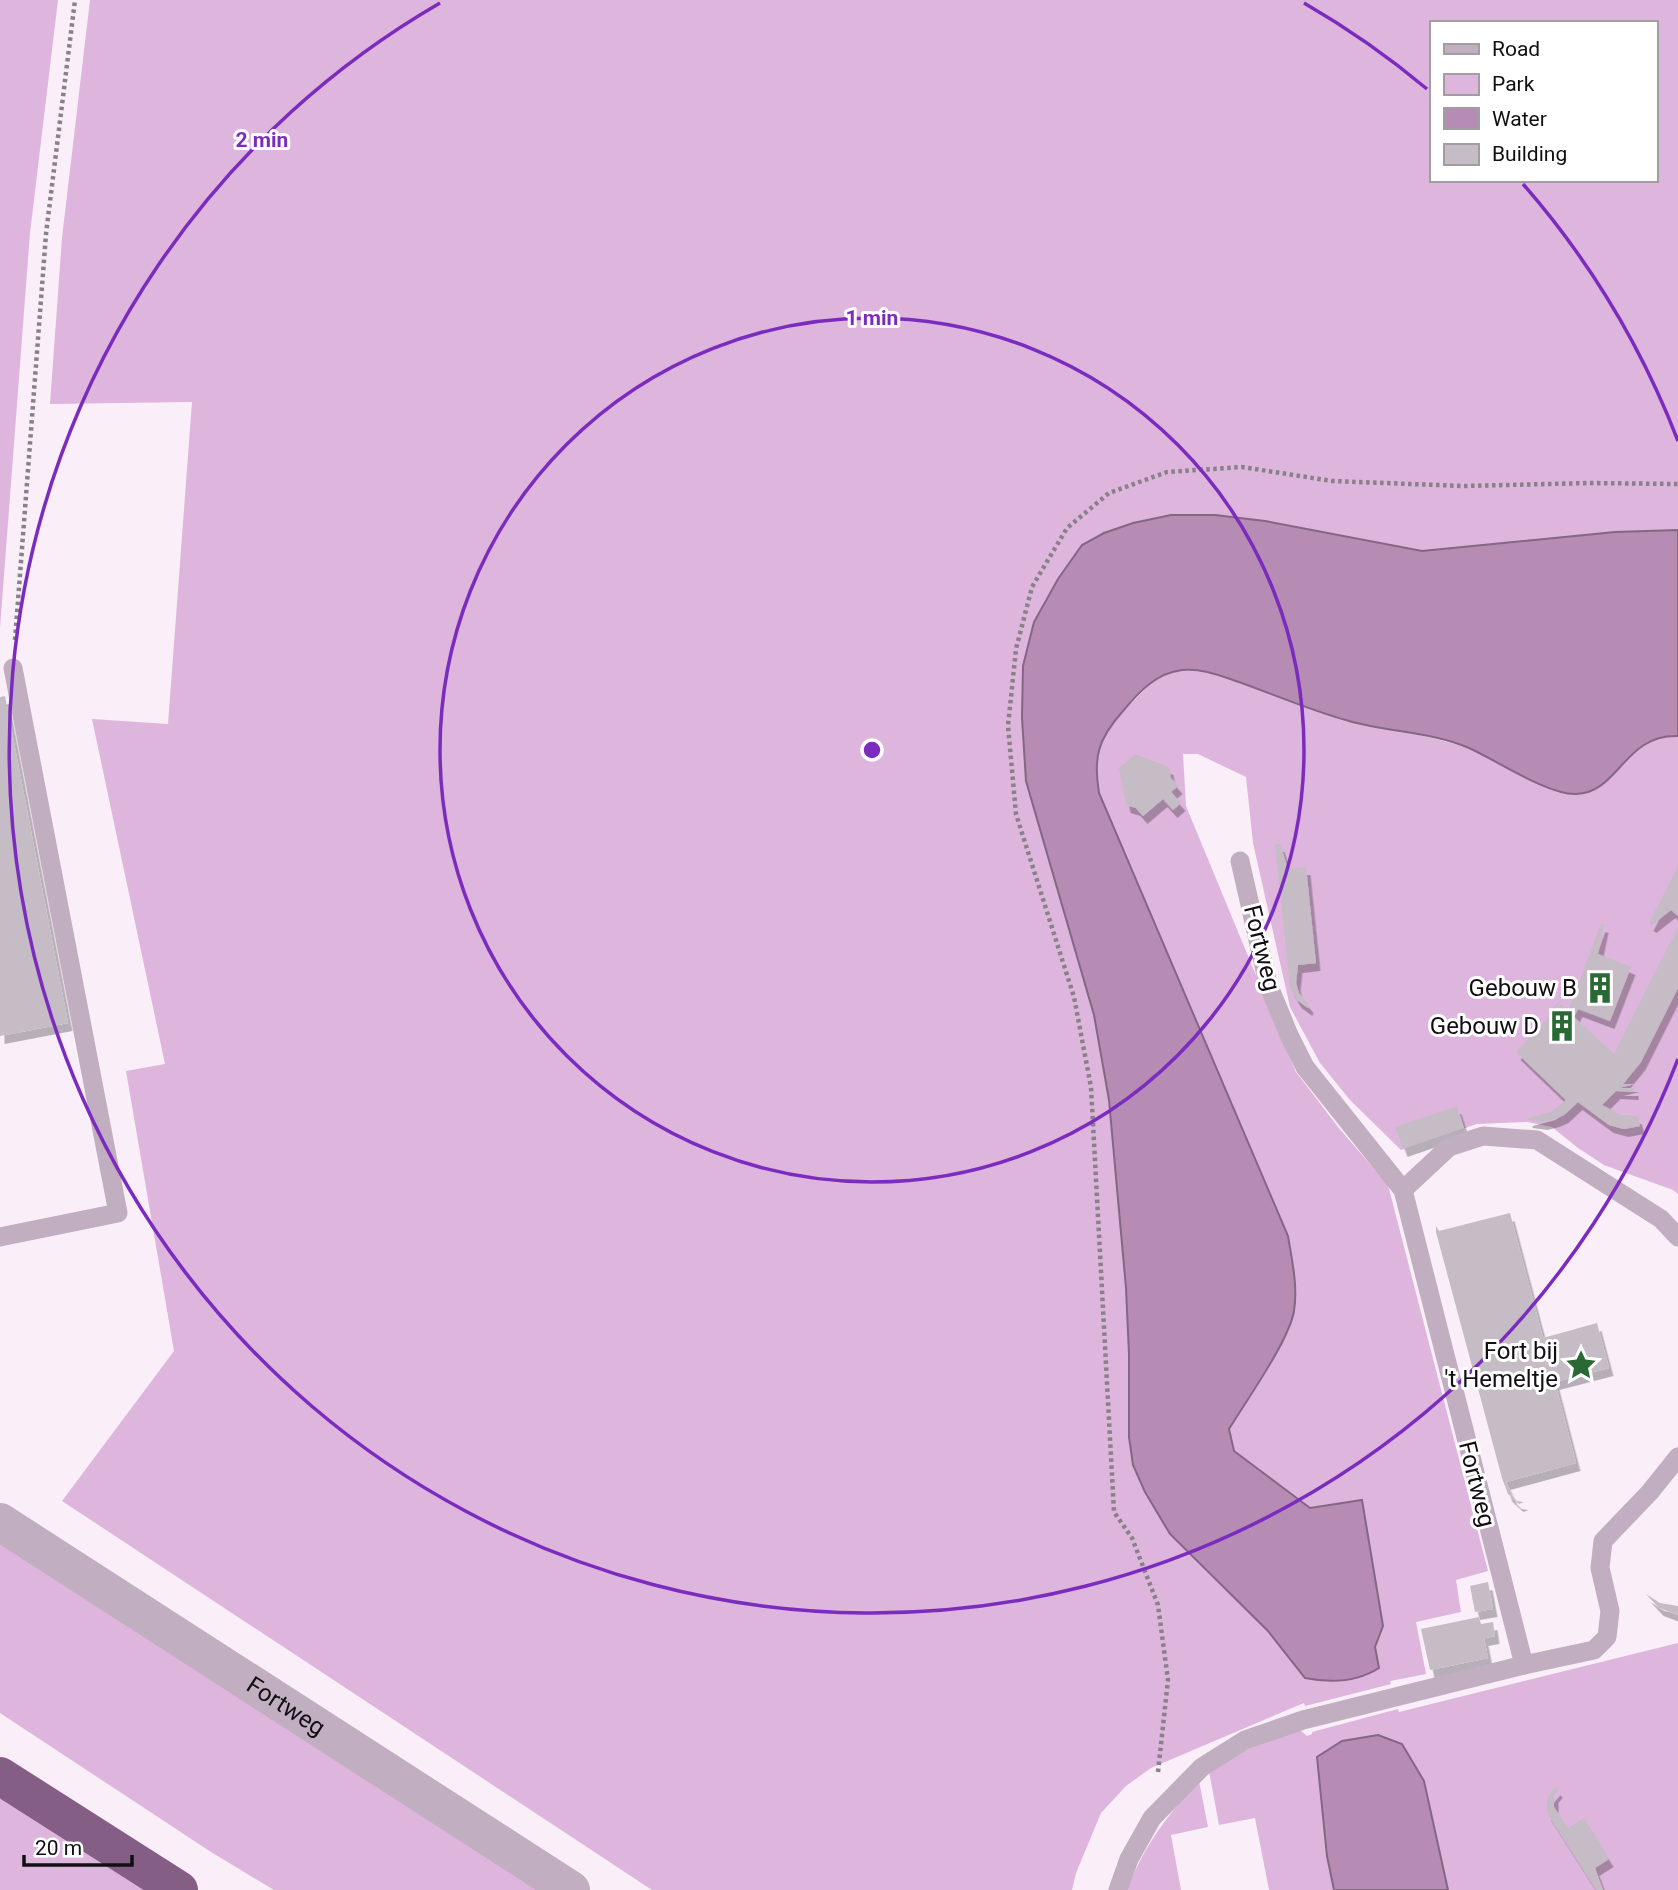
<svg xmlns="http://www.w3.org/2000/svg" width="1678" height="1890" viewBox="0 0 1678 1890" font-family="Roboto,sans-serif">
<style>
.green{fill:#deb5dd;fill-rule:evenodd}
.water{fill:#b68cb5;stroke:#856684;stroke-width:2}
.building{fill:#c6bcc5;filter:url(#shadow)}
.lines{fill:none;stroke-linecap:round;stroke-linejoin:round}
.path{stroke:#888188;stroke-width:4.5;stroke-dasharray:3.5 3.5;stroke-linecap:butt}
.service{stroke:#c1aec0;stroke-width:19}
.minor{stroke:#c1aec0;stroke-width:38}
.motorway{stroke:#855e85;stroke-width:38}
.ring{fill:none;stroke:#7b2cbf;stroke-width:3.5}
.labels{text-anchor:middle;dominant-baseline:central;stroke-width:6;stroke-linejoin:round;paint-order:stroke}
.street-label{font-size:24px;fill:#120f12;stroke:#fff}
.poi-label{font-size:24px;fill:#120f12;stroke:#fff;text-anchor:end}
.centre{fill:#7b2cbf;stroke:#fff;stroke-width:3.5}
.ring-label{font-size:21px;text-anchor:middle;font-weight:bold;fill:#7b2cbf;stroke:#fff;stroke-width:6;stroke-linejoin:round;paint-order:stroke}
</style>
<defs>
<filter id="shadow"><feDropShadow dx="4.5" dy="8" stdDeviation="0" flood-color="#0004"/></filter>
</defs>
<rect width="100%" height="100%" fill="#faeff9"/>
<g class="green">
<polygon points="0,0 58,0 30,233 0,628"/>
<path d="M90,0H1678V530L1615,532L1422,551L1265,521L1215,515H1171L1133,523L1104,533L1023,666L1022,718L1026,781L1094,1015L1109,1100L1126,1288L1129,1354V1437L1133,1465L1145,1492L1170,1534L1268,1631L1305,1678L1379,1668L1375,1647L1383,1626L1361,1500L1310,1508L1234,1451L1229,1429L1289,1330L1294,1310V1267L1099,793L1096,774L1097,749L1111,724L1157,677L1182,670L1210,672L1350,721L1404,731L1467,747L1554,789L1611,777L1645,741L1670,736H1678V1194L1673,1190L1604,1165L1578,1148L1552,1127L1527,1122L1477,1124L1401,1150L1350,1100L1320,1063L1290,1007L1253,843L1246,777L1198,754H1183L1186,806L1296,1072L1338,1127L1388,1185L1488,1571L1456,1580L1461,1612L1416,1622L1426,1674L1390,1681L1391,1684L1305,1706L1304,1703L1299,1705L1151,1768L1126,1786L1101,1813L1076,1873L1072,1890H652L62,1501L174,1351L126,1071L165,1064L92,719L168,724L192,402L50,404L62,238ZM1431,23H1655V180H1431Z"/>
<polygon points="0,1542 545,1890 274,1890 211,1852 0,1713"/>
<polygon points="1678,1643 1678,1890 1448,1890 1424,1781 1317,1757 1327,1856 1334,1890 1269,1890 1255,1818 1219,1825 1209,1771 1227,1758 1298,1728 1307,1736 1312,1734 1312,1732 1398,1709 1399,1712"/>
<path d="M1199,1781L1208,1827L1171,1835L1181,1890H1128C1141,1849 1170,1812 1199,1781Z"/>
<polygon points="0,1784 166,1890 0,1890"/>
</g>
<g class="water">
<path d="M1171,515H1215L1265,521L1422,551L1615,532L1678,530V736C1624,734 1619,793 1576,794C1548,795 1496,760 1469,748C1431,732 1388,732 1349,721C1312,711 1275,695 1239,682C1221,676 1202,668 1182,670C1156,673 1139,692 1123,711C1098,739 1093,757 1099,793L1288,1236C1292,1260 1298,1287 1294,1311C1289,1341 1246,1401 1229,1429L1234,1451L1310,1508L1362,1500L1383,1626L1375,1647L1379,1668C1357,1682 1330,1683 1305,1678L1268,1631L1170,1534L1145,1492L1133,1465L1129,1437V1354L1126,1288L1109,1100L1094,1015L1026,781L1022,718L1023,666L1034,622L1058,579L1082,545L1104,533L1133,523Z"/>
<polygon points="1378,1735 1402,1744 1424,1781 1448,1890 1334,1890 1327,1856 1317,1757 1342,1741"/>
</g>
<g class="building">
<polygon points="5,696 68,1023 0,1036 0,697"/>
<polygon points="1135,754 1169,767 1171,778 1178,786 1171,792 1181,803 1173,810 1163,799 1143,816 1136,808 1126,805 1119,768"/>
<polygon points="1275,844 1280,844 1288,869 1306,867 1316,963 1298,965 1296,983 1299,993 1309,1005 1308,1008 1297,1000 1290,988"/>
<polygon points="1678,866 1678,916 1671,910 1652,925 1649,923"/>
<polygon points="1601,924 1604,925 1598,954 1631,967 1610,1021 1578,1009 1574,1017 1614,1054 1678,927 1678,988 1641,1062 1623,1084 1635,1084 1619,1088 1634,1088 1634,1092 1616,1091 1602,1105 1621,1115 1637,1116 1640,1126 1624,1129 1609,1125 1578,1102 1564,1115 1555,1119 1543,1122 1528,1120 1528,1118 1551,1112 1566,1100 1516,1052 1550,1016 1551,1009 1563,999 1553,1012 1561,1004 1568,1011"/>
<polygon points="1457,1106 1464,1128 1403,1149 1395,1127"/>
<polygon points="1510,1213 1543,1338 1597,1323 1609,1368 1555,1382 1576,1463 1506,1482 1513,1497 1517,1501 1524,1502 1519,1504 1508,1494 1502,1478 1436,1232 1436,1226 1439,1231"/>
<polygon points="1488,1582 1493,1609 1475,1612 1470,1586"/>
<polygon points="1646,1594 1660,1603 1678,1606 1678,1615 1659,1608"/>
<polygon points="1479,1617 1481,1624 1493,1622 1495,1636 1484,1638 1488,1658 1430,1670 1421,1629"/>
<polygon points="1556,1787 1558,1790 1554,1795 1554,1807 1568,1828 1584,1818 1609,1859 1595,1868 1603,1890 1596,1890 1547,1813 1547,1798"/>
</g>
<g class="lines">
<g class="path">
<polyline points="15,640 46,234 75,0"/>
<polyline points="1158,1772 1168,1680 1158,1605 1132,1538 1114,1512 1091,1087 1074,997 1016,814 1008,726 1016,649 1032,587 1067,528 1109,493 1167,472 1242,467 1332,481 1463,486 1589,483 1678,484"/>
</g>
<g class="service">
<polyline points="1403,1190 1449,1147 1483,1136 1537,1140 1661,1219 1678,1237"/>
<polyline points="0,1237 118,1213 13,668"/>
<polyline points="1524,1665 1594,1650 1607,1637 1610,1611 1600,1568 1603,1541 1650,1492 1678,1457"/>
<polyline points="1118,1890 1129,1859 1152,1818 1202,1767 1245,1740 1303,1720 1524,1665 1403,1190 1305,1067 1289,1035 1268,984 1240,861"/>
</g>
<path class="minor" id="s1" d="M0,1522L571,1890"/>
<polyline class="motorway" points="0,1776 179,1890"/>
</g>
<g class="ring">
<circle cx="872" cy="750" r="432"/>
<path d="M1678 1059A863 863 0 1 1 440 3M1304 3A863 863 0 0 1 1427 89M1523 184A863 863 0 0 1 1678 441"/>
</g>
<defs>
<symbol id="building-bare" viewBox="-9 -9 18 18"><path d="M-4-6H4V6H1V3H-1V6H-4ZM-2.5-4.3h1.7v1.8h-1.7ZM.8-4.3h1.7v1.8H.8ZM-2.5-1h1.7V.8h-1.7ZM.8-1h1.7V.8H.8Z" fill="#296a34" stroke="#fff" stroke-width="2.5" paint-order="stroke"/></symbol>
<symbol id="sight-bare" viewBox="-9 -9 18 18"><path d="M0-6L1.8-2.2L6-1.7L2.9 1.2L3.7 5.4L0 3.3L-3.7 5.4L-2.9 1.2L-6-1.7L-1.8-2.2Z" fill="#296a34" stroke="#fff" stroke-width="2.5" paint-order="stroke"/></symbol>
</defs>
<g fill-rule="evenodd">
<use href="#building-bare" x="1578" y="966" width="44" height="44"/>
<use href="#building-bare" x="1540" y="1004" width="44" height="44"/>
<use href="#sight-bare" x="1559" y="1343" width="44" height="44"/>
</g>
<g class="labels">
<g class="street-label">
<text transform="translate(1262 948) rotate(76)">Fortweg</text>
<text transform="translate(1477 1484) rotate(76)">Fortweg</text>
<text stroke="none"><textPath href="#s1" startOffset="340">Fortweg</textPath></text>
</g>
<g class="poi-label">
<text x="1577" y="988">Gebouw B</text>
<text x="1539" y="1026">Gebouw D</text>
<text x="1558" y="1351">Fort bij<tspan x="1558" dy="28">'t Hemeltje</tspan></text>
</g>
</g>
<circle cx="872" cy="750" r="10" class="centre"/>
<g class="ring-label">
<text x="262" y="147">2 min</text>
<text x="872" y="325">1 min</text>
</g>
<rect x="1430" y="21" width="228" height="161" fill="#ffffff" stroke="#a09fa0" stroke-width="2"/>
<rect x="1444" y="44" width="35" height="10" fill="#c1aec0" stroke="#a09fa0" stroke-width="2"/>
<text x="1492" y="56" font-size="21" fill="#120f12">Road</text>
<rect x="1444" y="74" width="35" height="21" fill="#deb5dd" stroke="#a09fa0" stroke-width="2"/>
<text x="1492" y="91" font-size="21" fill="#120f12">Park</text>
<rect x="1444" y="108" width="35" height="21" fill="#b68cb5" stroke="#a09fa0" stroke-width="2"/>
<text x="1492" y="126" font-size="21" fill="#120f12">Water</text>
<rect x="1444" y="144" width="35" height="21" fill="#c6bcc5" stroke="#a09fa0" stroke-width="2"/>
<text x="1492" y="161" font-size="21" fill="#120f12">Building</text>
<path d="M24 1855v10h108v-10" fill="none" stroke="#120f12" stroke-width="3.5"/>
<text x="35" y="1855" font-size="21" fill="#120f12" stroke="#ffffff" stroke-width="5" paint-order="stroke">20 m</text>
</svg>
